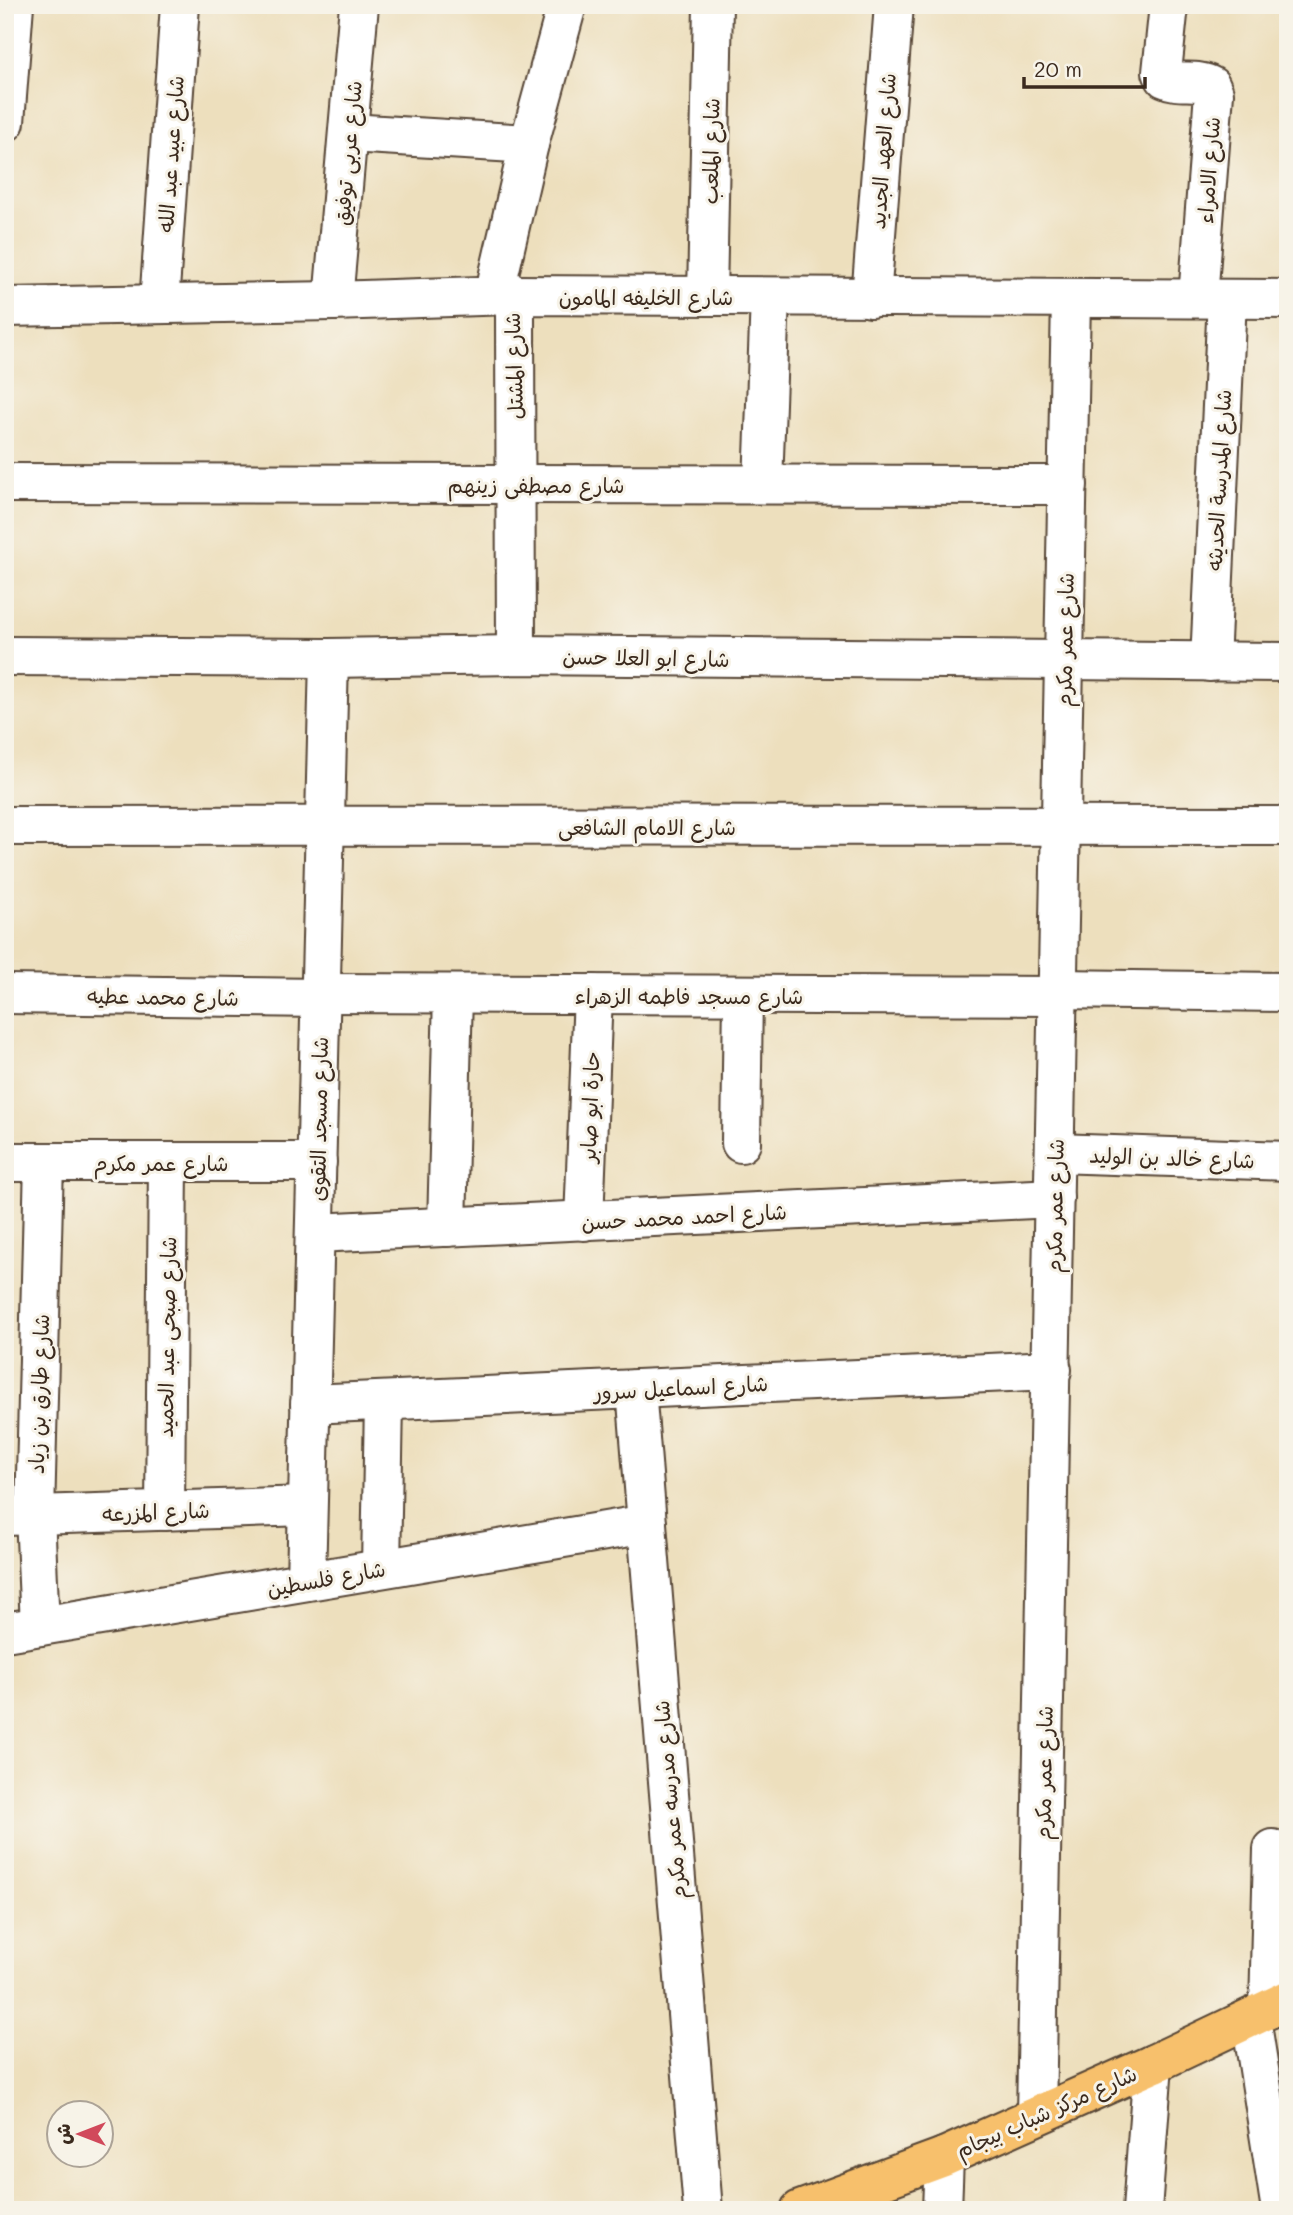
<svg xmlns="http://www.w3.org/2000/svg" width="1293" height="2215" viewBox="0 0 1293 2215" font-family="Mali,'Playpen Sans Arabic',sans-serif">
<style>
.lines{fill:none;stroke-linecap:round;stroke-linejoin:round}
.minor-casing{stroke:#564536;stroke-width:42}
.major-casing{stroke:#564536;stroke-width:42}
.minor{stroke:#fff;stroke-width:38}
.major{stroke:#f7c06c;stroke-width:38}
.labels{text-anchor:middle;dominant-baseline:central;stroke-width:6;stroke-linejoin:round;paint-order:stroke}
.street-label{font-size:21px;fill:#3b2a1e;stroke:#f7f3e8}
</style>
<rect width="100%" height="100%" fill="#f7f3e8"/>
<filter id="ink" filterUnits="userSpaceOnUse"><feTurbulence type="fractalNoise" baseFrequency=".0143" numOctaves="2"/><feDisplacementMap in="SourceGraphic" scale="14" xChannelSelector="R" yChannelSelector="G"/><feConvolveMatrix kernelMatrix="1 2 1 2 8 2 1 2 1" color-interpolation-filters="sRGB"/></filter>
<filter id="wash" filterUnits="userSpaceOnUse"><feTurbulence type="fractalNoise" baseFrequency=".00686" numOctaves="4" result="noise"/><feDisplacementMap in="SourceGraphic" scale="28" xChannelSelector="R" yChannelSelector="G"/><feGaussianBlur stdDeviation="1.57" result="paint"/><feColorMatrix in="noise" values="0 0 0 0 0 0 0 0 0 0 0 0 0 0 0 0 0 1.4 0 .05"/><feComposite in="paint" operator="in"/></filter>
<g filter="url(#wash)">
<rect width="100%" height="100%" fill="#eddfbd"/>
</g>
<g filter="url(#ink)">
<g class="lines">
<defs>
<g id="minor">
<path d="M1169,5L1162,72L1165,78C1179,85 1197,78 1211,86L1214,93L1198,298"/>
<polyline points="5,122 14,5"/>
<polyline points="349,133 529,144"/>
<polyline points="707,296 713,5"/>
<polyline points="871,298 894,5"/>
<polyline points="333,301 359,5"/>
<polyline points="159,304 180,5"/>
<polyline points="5,307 333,301 510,295 1288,299"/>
<polyline points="5,483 1068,485"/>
<polyline points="763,484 770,297"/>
<polyline points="516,655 515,313 510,295 498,278 529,144 567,5"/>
<polyline points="5,656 329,658 516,655 1288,662"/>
<polyline points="1210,662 1227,299"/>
<path d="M5,826C433,828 860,823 1288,826"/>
<polyline points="1058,989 1288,992"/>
<polyline points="321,993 1058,996"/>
<polyline points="5,994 321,998"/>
<polyline points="741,1143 743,995"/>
<polyline points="1056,1153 1288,1161"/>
<polyline points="5,1162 317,1162"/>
<polyline points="584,1221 593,994"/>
<polyline points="447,1227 453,994"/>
<polyline points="315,1233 1054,1198"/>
<polyline points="636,1389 703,2210"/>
<polyline points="310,1404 1052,1370"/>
<polyline points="165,1511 168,1162"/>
<polyline points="5,1516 307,1506"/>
<polyline points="381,1568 384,1401"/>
<polyline points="306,1581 329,658"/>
<polyline points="40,1626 35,1515 44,1162"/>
<polyline points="5,1632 647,1524"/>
<polyline points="1269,2009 1273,1849"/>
<polyline points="1251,2018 1281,2210"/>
<polyline points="1036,2115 1071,298"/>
<polyline points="942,2210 944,2157"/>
<polyline points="1142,2210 1153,2064"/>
</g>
<polyline id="major" points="800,2210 944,2157 1153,2064 1288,2000"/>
</defs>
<use href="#minor" class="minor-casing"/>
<use href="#major" class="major-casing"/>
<use href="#minor" class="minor"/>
<use href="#major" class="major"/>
</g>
</g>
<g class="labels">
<g class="street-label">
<text transform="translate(710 151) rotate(-89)">شارع الملعب</text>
<text transform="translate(882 151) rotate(-86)">شارع العهد الجديد</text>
<text transform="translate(347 153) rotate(-85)">شارع عربى توفيق</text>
<text transform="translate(170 154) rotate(-86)">شارع عبيد عبد الله</text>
<text transform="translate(1208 170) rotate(-86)">شارع الامراء</text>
<text x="646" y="296">شارع الخليفه المامون</text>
<text transform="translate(513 366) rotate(-92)">شارع المشتل</text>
<text transform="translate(1218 480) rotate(-87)">شارع المدرسة الحديثه</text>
<text x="536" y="484">شارع مصطفى زينهم</text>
<text transform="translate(1064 640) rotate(-89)">شارع عمر مكرم</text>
<text transform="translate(646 657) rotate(1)">شارع ابو العلا حسن</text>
<text x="647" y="826">شارع الامام الشافعى</text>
<text x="689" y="995">شارع مسجد فاطمه الزهراء</text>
<text transform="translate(163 996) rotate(1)">شارع محمد عطيه</text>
<text transform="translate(589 1107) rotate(-88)">حارة ابو صابر</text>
<text transform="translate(318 1119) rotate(-89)">شارع مسجد التقوى</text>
<text transform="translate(1172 1157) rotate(2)">شارع خالد بن الوليد</text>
<text x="161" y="1162">شارع عمر مكرم</text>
<text transform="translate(1054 1206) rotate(-89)">شارع عمر مكرم</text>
<text transform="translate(684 1216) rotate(-3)">شارع احمد محمد حسن</text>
<text transform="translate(166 1337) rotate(-89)">شارع صبحى عبد الحميد</text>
<text transform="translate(681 1387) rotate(-3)">شارع اسماعيل سرور</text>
<text transform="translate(38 1394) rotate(-88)">شارع طارق بن زياد</text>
<text transform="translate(156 1511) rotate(-2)">شارع المزرعه</text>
<text transform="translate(326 1578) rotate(-10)">شارع فلسطين</text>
<text transform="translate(1043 1773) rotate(-89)">شارع عمر مكرم</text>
<text transform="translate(669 1800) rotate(-95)">شارع مدرسه عمر مكرم</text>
<text transform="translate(1046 2111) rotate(-24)">شارع مركز شباب بيجام</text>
</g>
</g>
<rect width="1293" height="2215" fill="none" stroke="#f7f3e8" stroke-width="28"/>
<g transform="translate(80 2134) rotate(270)"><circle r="33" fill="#f7f3e8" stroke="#aca397" stroke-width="2"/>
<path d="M0-5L12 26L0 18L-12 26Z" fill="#d1495b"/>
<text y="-10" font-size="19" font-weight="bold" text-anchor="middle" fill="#3b2a1e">ش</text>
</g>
<path d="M1024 77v10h121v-10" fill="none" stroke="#3b2a1e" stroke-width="3.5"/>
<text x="1034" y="77" font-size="21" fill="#3b2a1e" stroke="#f7f3e8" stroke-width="5" paint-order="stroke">20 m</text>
</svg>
